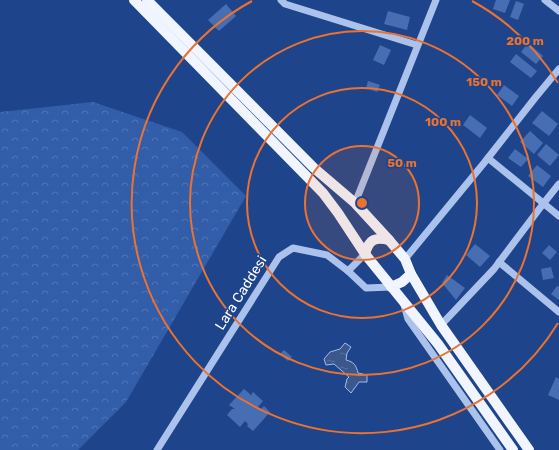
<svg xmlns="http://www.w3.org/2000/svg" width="559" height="450" viewBox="0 0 559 450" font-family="Rubik,sans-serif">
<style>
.forest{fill:url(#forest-crowns)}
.water{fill:url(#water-ripples);stroke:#9ebced}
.building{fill:#476eb3}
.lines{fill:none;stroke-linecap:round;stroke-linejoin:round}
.minor{stroke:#abc3ec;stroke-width:7}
.major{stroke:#f0f5ff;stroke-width:10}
.ring{fill:none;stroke:#eb7230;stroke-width:2}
.labels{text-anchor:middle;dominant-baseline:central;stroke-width:3.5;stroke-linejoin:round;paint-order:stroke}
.street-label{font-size:14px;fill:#fff;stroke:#1e458b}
.centre{fill:#eb7230;stroke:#1e458b;stroke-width:2}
.ring-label{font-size:12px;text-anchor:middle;font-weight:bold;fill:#eb7230;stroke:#1e458b;stroke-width:3.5;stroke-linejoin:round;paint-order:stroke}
</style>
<defs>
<pattern id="forest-crowns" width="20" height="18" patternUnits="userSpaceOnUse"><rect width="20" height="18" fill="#325da9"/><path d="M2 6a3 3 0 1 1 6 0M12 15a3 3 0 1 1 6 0" fill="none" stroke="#5175b6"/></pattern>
<pattern id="water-ripples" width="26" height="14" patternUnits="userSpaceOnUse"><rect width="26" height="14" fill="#3c578b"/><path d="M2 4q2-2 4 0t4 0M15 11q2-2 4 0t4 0" fill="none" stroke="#59709c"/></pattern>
</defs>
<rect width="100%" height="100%" fill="#1e458b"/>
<polygon class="forest" points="93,102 182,132 246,196 126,402 78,450 0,450 0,112"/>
<path class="water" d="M345,343L351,347L347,353L346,360C354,362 356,365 358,373L367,375V382H359L351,393L345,387L347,379L349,377L334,364L326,365L324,359L330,352L340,349Z"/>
<g class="building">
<polygon points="496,0 510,0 505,13 493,9"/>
<polygon points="516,1 524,4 518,20 510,17"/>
<polygon points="226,4 236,16 219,31 208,20"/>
<polygon points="388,11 410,17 407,30 384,24"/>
<polygon points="528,43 543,56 536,64 521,52"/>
<polygon points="380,45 391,50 384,65 373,60"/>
<polygon points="516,54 537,71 531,78 510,62"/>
<polygon points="368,81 380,85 377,92 366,88"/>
<polygon points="504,85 519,96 512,106 497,95"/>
<polygon points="542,111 558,124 549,136 532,123"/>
<polygon points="470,115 487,128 480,138 463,125"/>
<polygon points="530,131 543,143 534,154 520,142"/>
<polygon points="546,144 559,155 550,166 537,155"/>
<polygon points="515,149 528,159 521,167 508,158"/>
<polygon points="537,165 551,176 543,187 528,176"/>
<polygon points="475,244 490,256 480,267 466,255"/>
<polygon points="549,245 557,252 550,260 542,253"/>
<polygon points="551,267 554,278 543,280 541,269"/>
<polygon points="447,275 465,288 456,300 442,283"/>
<polygon points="557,286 559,287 559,300 551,294"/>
<polygon points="284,350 292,357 288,361 280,354"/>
<polygon points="556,377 559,379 559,400 548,395"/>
<polygon points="244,389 250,394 250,396 253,392 263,401 258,407 261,409 264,406 270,412 253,431 247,426 248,424 245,421 240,427 227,415 232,409 235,409 229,405"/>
</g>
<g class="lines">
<g class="minor">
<polyline points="281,0 285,4 417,45"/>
<polyline points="545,0 559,11"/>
<polyline points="488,158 559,216"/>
<polyline points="355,203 436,0"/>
<polyline points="405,259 484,163 535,98 559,69"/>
<polyline points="499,262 559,312"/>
<polyline points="348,271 365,254"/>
<polyline points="404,305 408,319 500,450"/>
<polyline points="441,325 494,269 543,204 559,184"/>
<polyline points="157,450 279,257 293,248 327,255 348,271 366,288 391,287"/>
</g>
<g class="major">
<polyline points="134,0 323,193 338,213 365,254 438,344 513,450"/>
<polyline points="147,0 314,168 355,203 389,240 405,259 411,274 441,325 529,450"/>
<path d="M365,254C369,239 375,237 389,240"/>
<polyline points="391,287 402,282 411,274"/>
</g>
</g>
<circle cx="362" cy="203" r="57" fill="#eb7230" fill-opacity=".12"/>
<g class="ring">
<circle cx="362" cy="203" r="57"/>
<circle cx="362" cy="203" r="115"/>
<circle cx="362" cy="203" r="172"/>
<path d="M558 323A230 230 0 1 1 252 1M472 1A230 230 0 0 1 558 83"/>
</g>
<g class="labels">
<g class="street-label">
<text transform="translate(241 293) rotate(-58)">Lara Caddesi</text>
</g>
</g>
<circle cx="362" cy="203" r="6" class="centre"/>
<g class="ring-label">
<text x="525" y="45">200 m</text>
<text x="484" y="86">150 m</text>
<text x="443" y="126">100 m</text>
<text x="402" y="167">50 m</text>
</g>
</svg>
